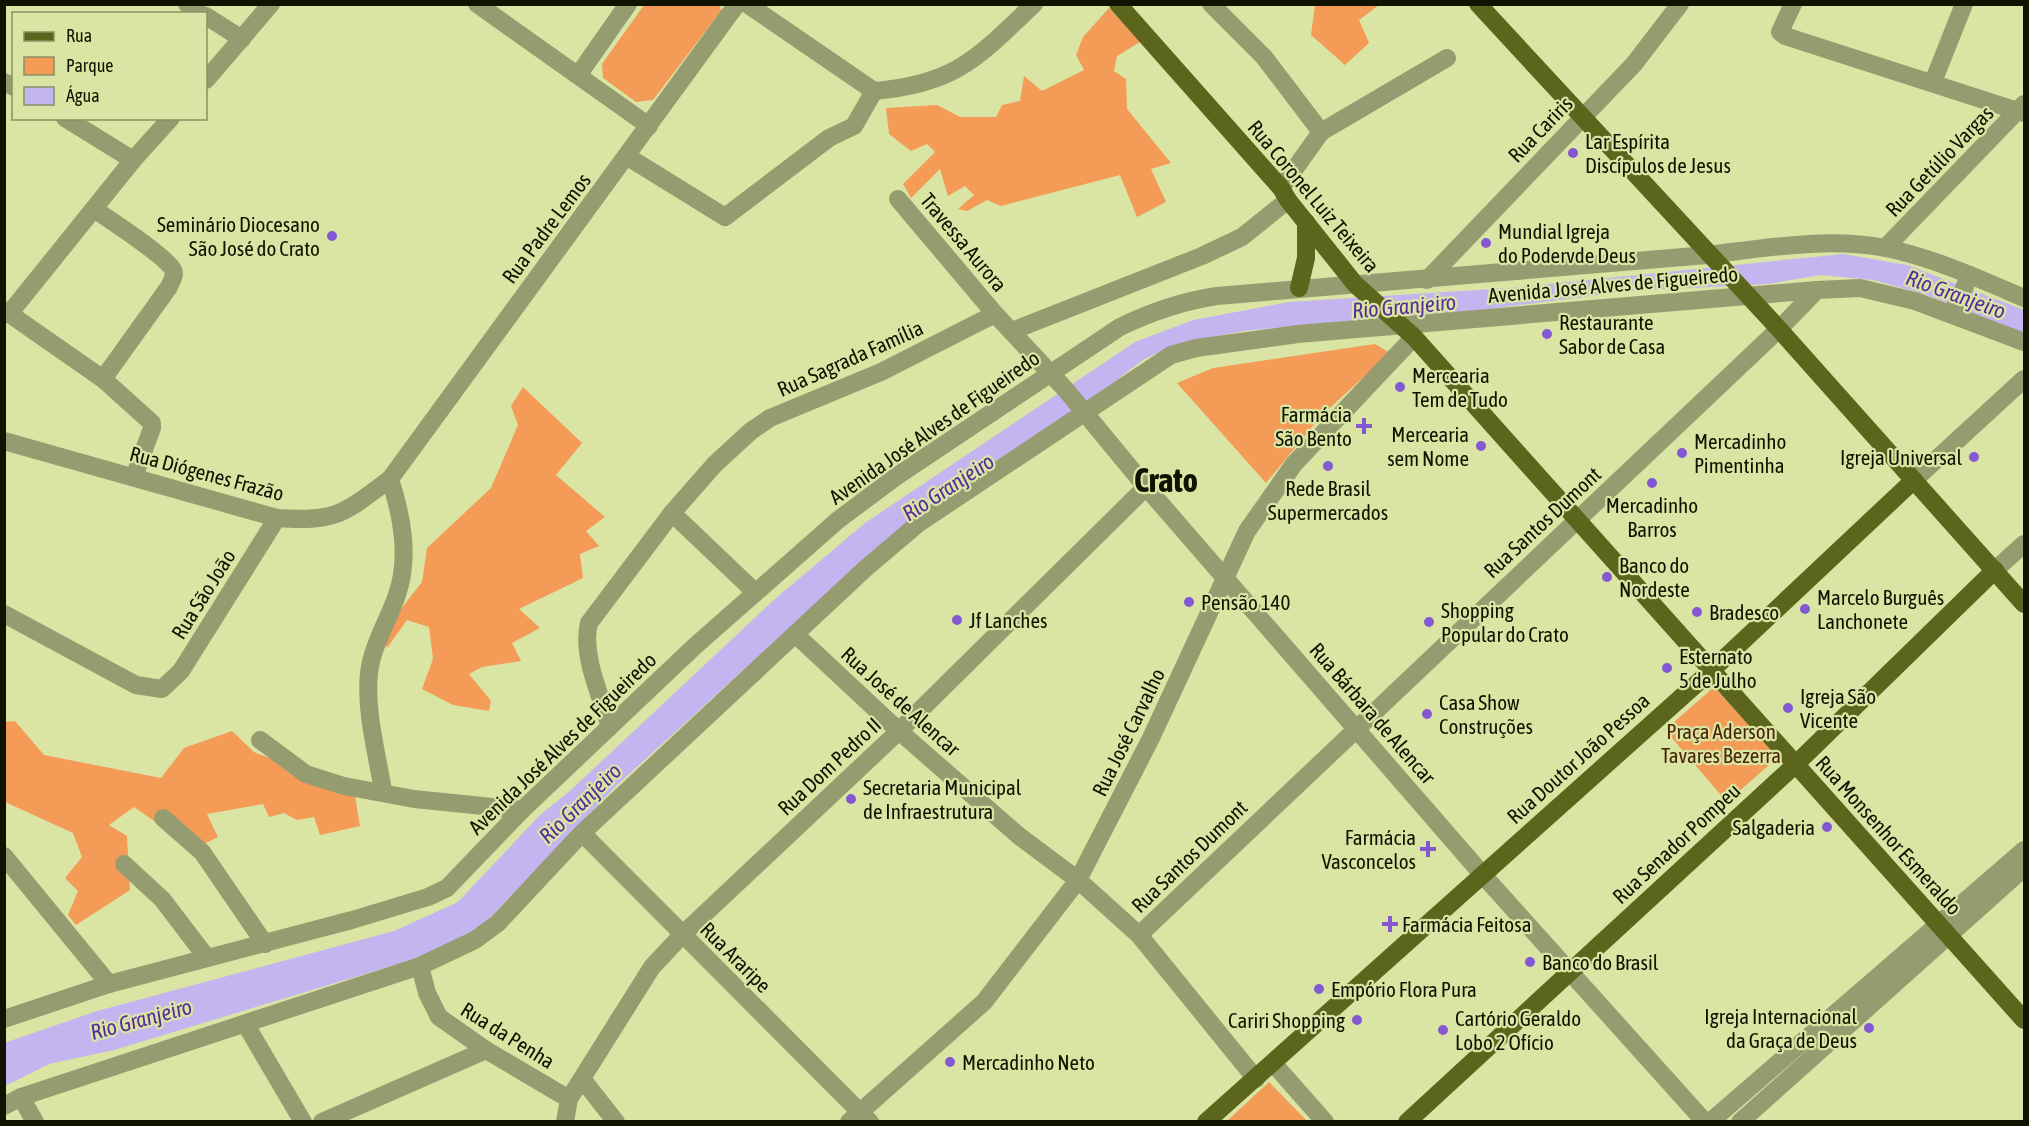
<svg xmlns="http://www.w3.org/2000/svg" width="2029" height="1126" viewBox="0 0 2029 1126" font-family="'Asap Condensed',sans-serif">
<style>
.green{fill:#f39b57}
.water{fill:#c4b5f0}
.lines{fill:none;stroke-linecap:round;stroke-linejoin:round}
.minor{stroke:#959d70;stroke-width:18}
.major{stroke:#5c651c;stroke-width:18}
.poi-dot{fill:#8358d2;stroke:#dae5a4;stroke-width:2}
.labels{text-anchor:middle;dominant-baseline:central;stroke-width:4.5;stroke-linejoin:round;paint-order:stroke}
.street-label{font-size:21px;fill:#101300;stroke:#dae5a4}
.poi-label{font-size:21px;fill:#101300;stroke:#dae5a4;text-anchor:start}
.park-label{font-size:21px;fill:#492506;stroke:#dae5a4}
.water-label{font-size:22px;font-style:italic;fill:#582b9b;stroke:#dae5a4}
.town-label{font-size:33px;font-weight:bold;fill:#101300;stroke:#dae5a4}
</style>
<rect width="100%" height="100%" fill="#dae5a4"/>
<g class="green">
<polygon points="644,5 720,5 721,11 653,100 636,102 603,78 602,64"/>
<polygon points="1315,5 1379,5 1359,20 1369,43 1345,65 1311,35"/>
<polygon points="1109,8 1140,42 1117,56 1114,71 1126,79 1127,109 1171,163 1151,169 1166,202 1137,217 1120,175 1001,206 987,200 967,211 958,209 974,195 965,186 948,196 940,169 911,198 903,184 935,152 927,144 911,151 889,134 886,108 937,105 960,117 996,117 1002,105 1020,101 1024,76 1042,91 1084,70 1076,55 1083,37"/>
<polygon points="1375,344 1390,353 1321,416 1266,483 1177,383 1213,368"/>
<polygon points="523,387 582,443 556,475 605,517 586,531 599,546 580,554 583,578 519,609 540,628 512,643 521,661 482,667 469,674 491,701 489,711 453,705 422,689 433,659 429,627 407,620 387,648 382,633 422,582 427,548 491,488 518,425 511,406"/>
<polygon points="1714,687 1778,757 1727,802 1665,730"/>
<polygon points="15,721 44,755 161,778 184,748 232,731 254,752 359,794 355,796 360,826 320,835 314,817 297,820 284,813 269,817 263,804 207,814 218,837 194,849 134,807 109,825 127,836 130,890 76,925 68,915 78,891 65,878 82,857 73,833 5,802 5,722"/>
<polygon points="1269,1082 1307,1121 1227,1121"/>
</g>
<polygon class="water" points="1843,254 1907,265 2024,310 2024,333 1924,294 1873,280 1820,275 1768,284 1630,291 1441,315 1346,321 1243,331 1178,344 1144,359 1087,403 882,544 617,785 480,928 458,942 408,961 114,1050 49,1064 5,1086 4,1043 97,1011 394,931 458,902 539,816 572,789 776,598 865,523 1135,342 1193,320 1289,302 1509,288"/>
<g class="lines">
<g class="minor">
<polyline points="187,4 201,14"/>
<polyline points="477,4 649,126"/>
<polyline points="747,4 874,91"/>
<polyline points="1211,4 1264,57 1321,132"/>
<polyline points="1793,4 1780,32 1785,36 2024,113"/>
<polyline points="206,16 242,39"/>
<polyline points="579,74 628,4"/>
<polyline points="206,80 271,4"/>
<polyline points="4,82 14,87"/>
<polyline points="1933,82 1964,4"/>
<path d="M874,91C956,84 977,58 1034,4"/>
<polyline points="65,118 133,160"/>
<polyline points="628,157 725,217 829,138 854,126 874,91"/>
<polyline points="1281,188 1321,132 1447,58"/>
<polyline points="898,199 995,314"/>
<path d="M94,209C110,220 166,256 173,270C176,275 171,282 169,287L103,379"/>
<polyline points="1885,248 2024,104"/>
<polyline points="1427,280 1634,64 1680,4"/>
<polyline points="4,310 103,379 152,423 152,428 134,477"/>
<polyline points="9,314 133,160 171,118"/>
<polyline points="1952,314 1970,275"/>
<polyline points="1012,331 1202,256 1242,237 1288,200"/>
<path d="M4,441L277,518C337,522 343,514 390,479L737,4"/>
<polyline points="1914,480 2024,379"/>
<polyline points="672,513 754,591"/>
<polyline points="1995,570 2024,544"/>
<polyline points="4,614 136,685 162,689 181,671 277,518"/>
<polyline points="795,634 899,731 1019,836 1078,880 1139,935 1256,1079"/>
<path d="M610,727C601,696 581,655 589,623L672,513L715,464L751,431L770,418L881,372L995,314L1066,390L1146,487L1482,874L1705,1122"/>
<polyline points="260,740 306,774 344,786 414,799 522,810"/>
<path d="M383,791C377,753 365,711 369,673C372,646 388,621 397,595C410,557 402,516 390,479"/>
<polyline points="163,818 202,852 265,944"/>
<polyline points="582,833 870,1122"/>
<polyline points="4,856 109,984"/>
<polyline points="124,864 162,899 207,958"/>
<polyline points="1139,935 1779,329 1817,290 1860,288 1915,301 2024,342"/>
<polyline points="420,966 427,993 439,1017 486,1050 569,1099"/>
<path d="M4,1019L109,984L352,920L428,897L447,888L522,810L695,646L838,520L897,476L1120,327C1151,312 1183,301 1217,296L1707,255C1766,248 1827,237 1886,248C1934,258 1980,279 2024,298"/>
<polyline points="246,1025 303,1122"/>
<polyline points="1273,1063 1325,1122"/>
<polyline points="583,1080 616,1122"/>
<polyline points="21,1097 35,1122"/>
<polyline points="4,1106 21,1097 420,966 475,940 498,923 582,833 866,568 919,523 1171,355 1196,348 1298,334 1817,290"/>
<polyline points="322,1122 486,1050"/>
<polyline points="565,1122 569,1099 652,967 682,935 899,731 1146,487"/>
<polyline points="849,1122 984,1002 1078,880 1151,738 1247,531 1294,464 1414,337"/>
<polyline points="1710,1122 2024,850"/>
<polyline points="1740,1122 2024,868"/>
</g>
<g class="major">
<polyline points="1118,4 1281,188 1288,200 1355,284 1414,337 2024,1020"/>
<polyline points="1478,4 1779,329 2024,604"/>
<polyline points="1299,288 1306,258 1306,222"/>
<polyline points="1206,1122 1713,669 1914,480"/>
<polyline points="1407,1122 1795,765 1995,570"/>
</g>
</g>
<g class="poi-dot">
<circle cx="1573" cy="153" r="6"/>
<circle cx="332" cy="236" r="6"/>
<circle cx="1486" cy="243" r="6"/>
<circle cx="1547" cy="334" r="6"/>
<circle cx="1400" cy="387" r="6"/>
<path d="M1361 417h6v6h6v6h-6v6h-6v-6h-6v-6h6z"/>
<circle cx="1481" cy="446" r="6"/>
<circle cx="1682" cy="453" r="6"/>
<circle cx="1974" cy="457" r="6"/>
<circle cx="1328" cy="466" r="6"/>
<circle cx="1652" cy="483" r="6"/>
<circle cx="1607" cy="577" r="6"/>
<circle cx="1189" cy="602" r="6"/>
<circle cx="1805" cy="609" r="6"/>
<circle cx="1697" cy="612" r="6"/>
<circle cx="957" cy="620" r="6"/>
<circle cx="1429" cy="622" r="6"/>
<circle cx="1667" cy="668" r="6"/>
<circle cx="1788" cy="708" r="6"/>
<circle cx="1427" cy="714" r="6"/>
<circle cx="851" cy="799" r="6"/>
<circle cx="1827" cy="827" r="6"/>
<path d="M1425 840h6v6h6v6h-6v6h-6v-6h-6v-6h6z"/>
<path d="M1387 915h6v6h6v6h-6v6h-6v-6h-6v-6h6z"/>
<circle cx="1530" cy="962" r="6"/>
<circle cx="1319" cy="989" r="6"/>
<circle cx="1357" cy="1020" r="6"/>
<circle cx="1869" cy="1028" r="6"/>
<circle cx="1443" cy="1030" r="6"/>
<circle cx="950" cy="1062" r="6"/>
</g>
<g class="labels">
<g class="street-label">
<text transform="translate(1540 129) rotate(-46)">Rua Cariris</text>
<text transform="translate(1939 161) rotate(-46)">Rua Getúlio Vargas</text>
<text transform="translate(1314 196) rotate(50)">Rua Coronel Luiz Teixeira</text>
<text transform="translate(546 228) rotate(-53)">Rua Padre Lemos</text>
<text transform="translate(964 242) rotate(50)">Travessa Aurora</text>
<text transform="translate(1613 284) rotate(-5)">Avenida José Alves de Figueiredo</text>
<text transform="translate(850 358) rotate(-24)">Rua Sagrada Família</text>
<text transform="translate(934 427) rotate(-35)">Avenida José Alves de Figueiredo</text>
<text transform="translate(207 473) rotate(15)">Rua Diógenes Frazão</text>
<text transform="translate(1542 522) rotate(-43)">Rua Santos Dumont</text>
<text transform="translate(203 594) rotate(-58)">Rua São João</text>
<text transform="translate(901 701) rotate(42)">Rua José de Alencar</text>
<text transform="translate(1373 713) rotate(49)">Rua Bárbara de Alencar</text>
<text transform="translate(1128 732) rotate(-64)">Rua José Carvalho</text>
<text transform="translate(562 743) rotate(-44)">Avenida José Alves de Figueiredo</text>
<text transform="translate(1578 758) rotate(-42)">Rua Doutor João Pessoa</text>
<text transform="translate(829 766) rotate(-43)">Rua Dom Pedro II</text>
<text transform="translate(1889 835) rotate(48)">Rua Monsenhor Esmeraldo</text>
<text transform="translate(1676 843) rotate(-43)">Rua Senador Pompeu</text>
<text transform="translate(1189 856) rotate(-44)">Rua Santos Dumont</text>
<text transform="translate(736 957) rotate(45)">Rua Araripe</text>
<text transform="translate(508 1035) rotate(32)">Rua da Penha</text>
</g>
<g class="poi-label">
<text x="1585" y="141">Lar Espírita<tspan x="1585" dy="24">Discípulos de Jesus</tspan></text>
<text x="320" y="224" text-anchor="end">Seminário Diocesano<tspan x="320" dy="24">São José do Crato</tspan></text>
<text x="1498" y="231">Mundial Igreja<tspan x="1498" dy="24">do Podervde Deus</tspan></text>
<text x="1559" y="322">Restaurante<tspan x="1559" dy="24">Sabor de Casa</tspan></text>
<text x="1412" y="375">Mercearia<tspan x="1412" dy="24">Tem de Tudo</tspan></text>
<text x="1352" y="414" text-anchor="end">Farmácia<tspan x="1352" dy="24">São Bento</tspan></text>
<text x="1469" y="434" text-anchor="end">Mercearia<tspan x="1469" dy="24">sem Nome</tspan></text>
<text x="1694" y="441">Mercadinho<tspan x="1694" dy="24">Pimentinha</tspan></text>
<text x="1962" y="457" text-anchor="end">Igreja Universal</text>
<text x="1328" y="488" text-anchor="middle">Rede Brasil<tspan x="1328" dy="24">Supermercados</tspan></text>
<text x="1652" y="505" text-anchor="middle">Mercadinho<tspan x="1652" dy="24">Barros</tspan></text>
<text x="1619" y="565">Banco do<tspan x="1619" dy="24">Nordeste</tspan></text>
<text x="1817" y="597">Marcelo Burguês<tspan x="1817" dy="24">Lanchonete</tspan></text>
<text x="1201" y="602">Pensão 140</text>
<text x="1441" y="610">Shopping<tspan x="1441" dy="24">Popular do Crato</tspan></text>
<text x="1709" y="612">Bradesco</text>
<text x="969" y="620">Jf Lanches</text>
<text x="1679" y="656">Esternato<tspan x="1679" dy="24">5 de Julho</tspan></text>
<text x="1800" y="696">Igreja São<tspan x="1800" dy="24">Vicente</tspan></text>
<text x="1439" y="702">Casa Show<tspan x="1439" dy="24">Construções</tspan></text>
<text x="863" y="787">Secretaria Municipal<tspan x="863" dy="24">de Infraestrutura</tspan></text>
<text x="1815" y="827" text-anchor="end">Salgaderia</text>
<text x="1416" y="837" text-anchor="end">Farmácia<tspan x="1416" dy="24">Vasconcelos</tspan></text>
<text x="1402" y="924">Farmácia Feitosa</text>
<text x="1542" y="962">Banco do Brasil</text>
<text x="1331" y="989">Empório Flora Pura</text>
<text x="1857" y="1016" text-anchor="end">Igreja Internacional<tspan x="1857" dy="24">da Graça de Deus</tspan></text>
<text x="1455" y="1018">Cartório Geraldo<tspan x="1455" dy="24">Lobo 2 Ofício</tspan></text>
<text x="1345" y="1020" text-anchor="end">Cariri Shopping</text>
<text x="962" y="1062">Mercadinho Neto</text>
</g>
<g class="park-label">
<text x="1721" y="731">Praça Aderson<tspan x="1721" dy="24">Tavares Bezerra</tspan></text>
</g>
<g class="water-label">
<text transform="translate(1956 294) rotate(20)">Rio Granjeiro</text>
<text transform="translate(1404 306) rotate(-5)">Rio Granjeiro</text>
<text transform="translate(948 487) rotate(-33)">Rio Granjeiro</text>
<text transform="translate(580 803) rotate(-44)">Rio Granjeiro</text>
<text transform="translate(141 1019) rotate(-15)">Rio Granjeiro</text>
</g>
<g class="town-label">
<text x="1166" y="480">Crato</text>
</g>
</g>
<rect width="2029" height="1126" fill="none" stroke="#101300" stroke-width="12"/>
<rect x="12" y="12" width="195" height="108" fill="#dae5a4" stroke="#899162" stroke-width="1.5"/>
<rect x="24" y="32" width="30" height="9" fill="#5c651c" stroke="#899162" stroke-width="1.5"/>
<text x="66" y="42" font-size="18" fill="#101300">Rua</text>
<rect x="24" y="57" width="30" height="18" fill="#f39b57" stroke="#899162" stroke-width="1.5"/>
<text x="66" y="72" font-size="18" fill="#101300">Parque</text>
<rect x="24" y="87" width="30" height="18" fill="#c4b5f0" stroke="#899162" stroke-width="1.5"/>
<text x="66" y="102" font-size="18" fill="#101300">Água</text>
</svg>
